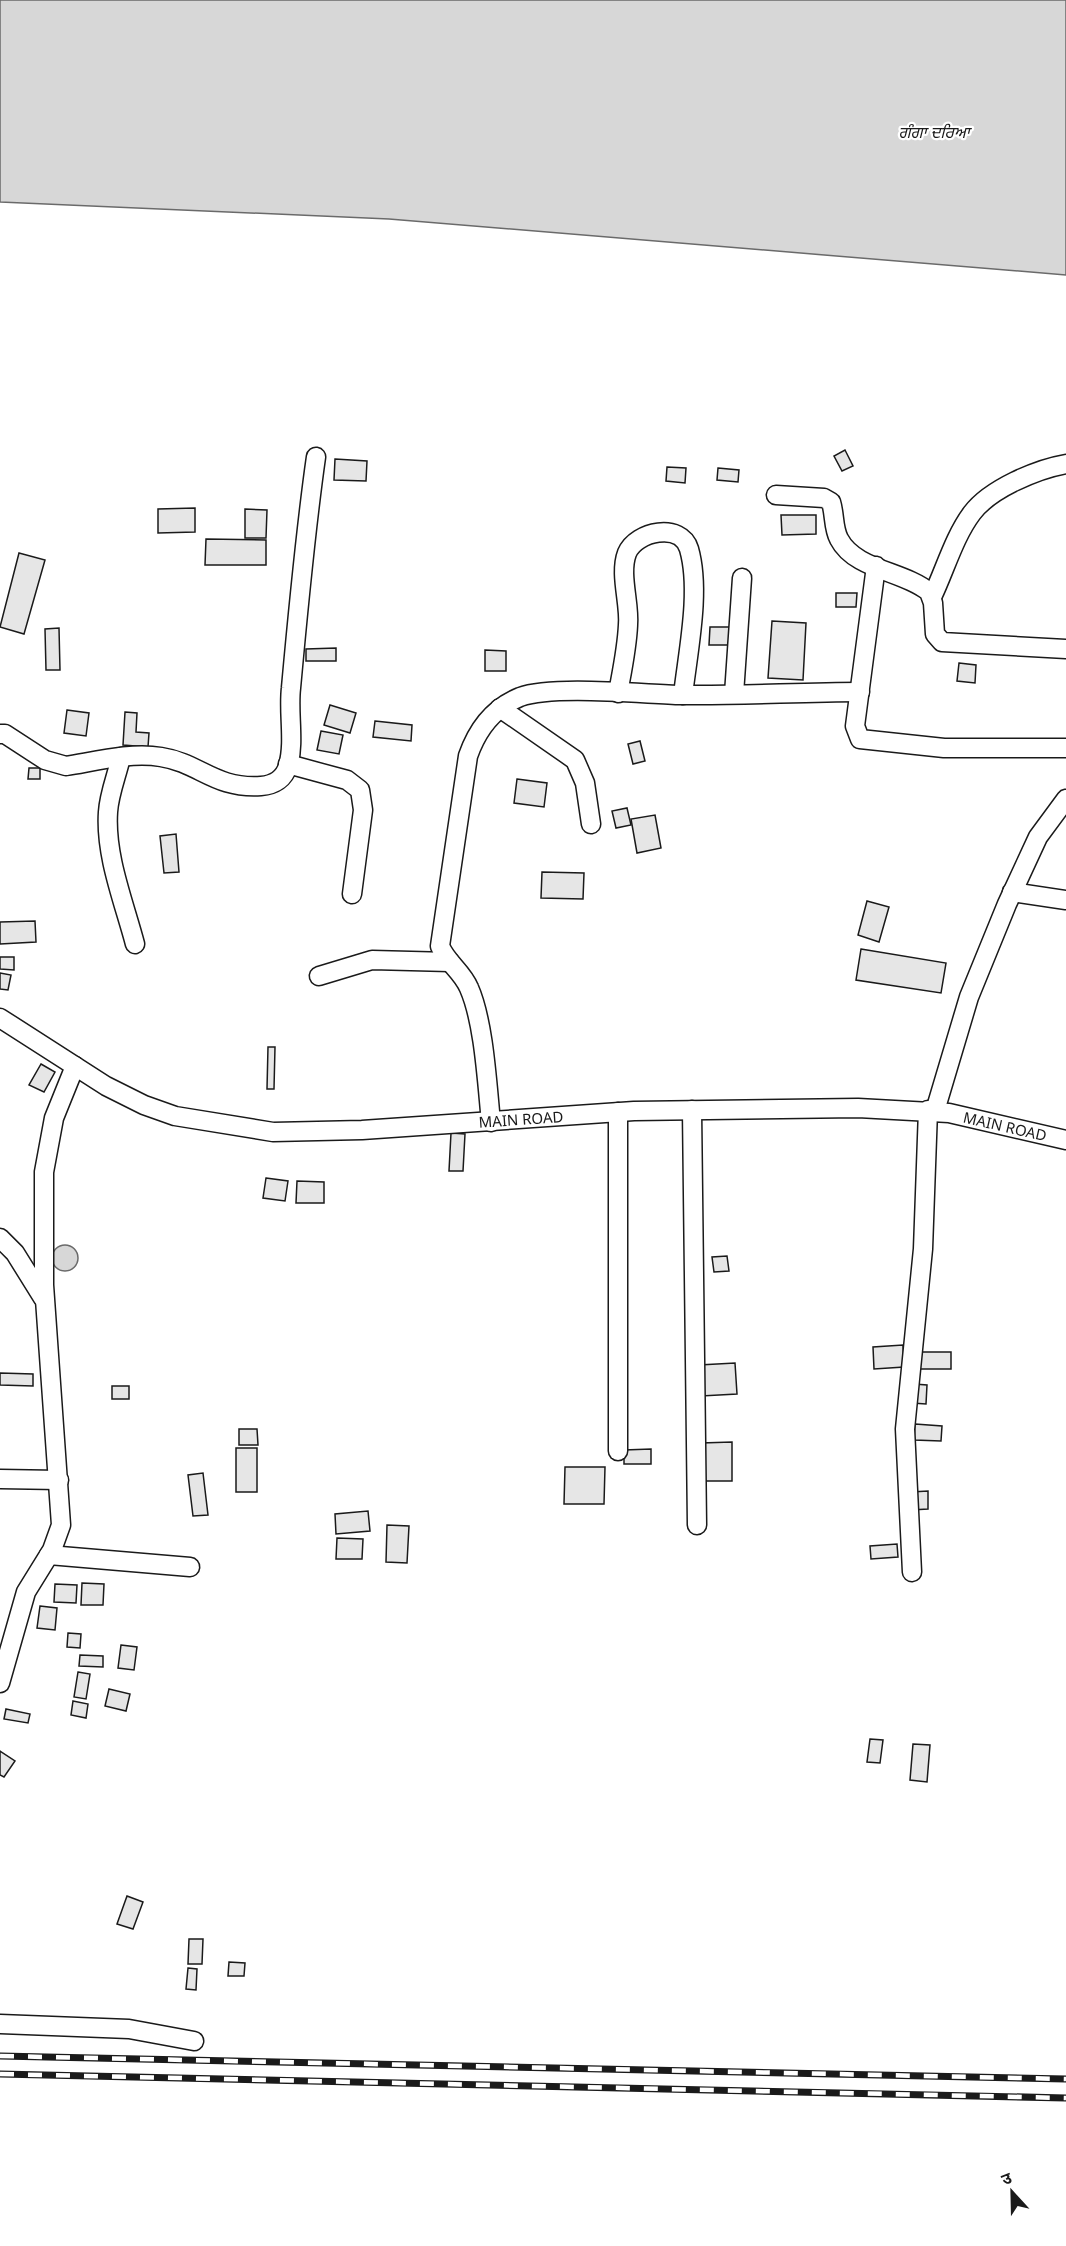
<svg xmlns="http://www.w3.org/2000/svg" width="1066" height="2246" viewBox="0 0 1066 2246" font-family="'Noto Sans','Noto Sans Devanagari','Noto Sans Gurmukhi',sans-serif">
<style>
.water{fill:#d7d7d7;stroke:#6a6a6a;stroke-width:1.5}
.building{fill:#e6e6e6;stroke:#1a1a1a;stroke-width:1.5}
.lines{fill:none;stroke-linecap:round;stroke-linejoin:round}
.street-casing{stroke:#1a1a1a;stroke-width:21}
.street{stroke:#fff;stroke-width:18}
.rail-casing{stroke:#1a1a1a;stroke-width:7}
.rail{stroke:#fff;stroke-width:4.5;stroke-dasharray:14;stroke-linecap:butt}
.labels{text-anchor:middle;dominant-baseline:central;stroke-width:4.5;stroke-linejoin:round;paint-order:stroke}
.street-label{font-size:15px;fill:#1a1a1a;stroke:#fff}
.water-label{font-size:16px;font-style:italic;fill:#1a1a1a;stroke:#fff}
</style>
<rect width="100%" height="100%" fill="#fff"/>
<g class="water">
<polygon points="0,0 1066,0 1066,275 389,219 0,202"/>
<circle cx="65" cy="1258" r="13"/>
</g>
<g class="building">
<polygon points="845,450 853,466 842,471 834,456"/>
<polygon points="335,459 367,461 366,481 334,480"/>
<polygon points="667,467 686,468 685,483 666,481"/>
<polygon points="718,468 739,470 738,482 717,480"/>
<polygon points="195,508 195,532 158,533 158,509"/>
<polygon points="245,509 267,510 266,538 245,538"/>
<polygon points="781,515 816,515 816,534 782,535"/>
<polygon points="206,539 266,540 266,565 205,565"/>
<polygon points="19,553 45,560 24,634 0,627"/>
<polygon points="836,593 857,593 856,607 836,607"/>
<polygon points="772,621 806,623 803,680 768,678"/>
<polygon points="710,627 730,627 730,645 709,645"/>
<polygon points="59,628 60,670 46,670 45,629"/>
<polygon points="336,648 336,661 306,661 306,649"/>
<polygon points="485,650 506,651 506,671 485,671"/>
<polygon points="959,663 976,665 975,683 957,681"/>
<polygon points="330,705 356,713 350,733 324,725"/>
<polygon points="67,710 89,713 86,736 64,733"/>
<polygon points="125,712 137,713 136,732 149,733 148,747 123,745"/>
<polygon points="375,721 412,725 411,741 373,737"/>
<polygon points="321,731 343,735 339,754 317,750"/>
<polygon points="640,741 645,761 633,764 628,744"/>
<polygon points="29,768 40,768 40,779 28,779"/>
<polygon points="517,779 547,783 544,807 514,803"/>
<polygon points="627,808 631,825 616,828 612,811"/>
<polygon points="655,815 661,848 637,853 631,819"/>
<polygon points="176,834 179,872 164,873 160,836"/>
<polygon points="542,872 584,873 583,899 541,898"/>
<polygon points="867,901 889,907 879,942 858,935"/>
<polygon points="35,921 36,942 0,944 0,922"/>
<polygon points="861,949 946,963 941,993 856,980"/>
<polygon points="0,957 14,957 14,970 0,969"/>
<polygon points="0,973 11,975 8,990 0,989"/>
<polygon points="268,1047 275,1047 274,1089 267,1089"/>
<polygon points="41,1064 55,1072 44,1092 29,1085"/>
<polygon points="451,1133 465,1134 463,1171 449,1171"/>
<polygon points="266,1178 288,1181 285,1201 263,1198"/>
<polygon points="297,1181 324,1182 324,1203 296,1203"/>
<polygon points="727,1256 729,1271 714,1272 712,1257"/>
<polygon points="903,1345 904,1367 874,1369 873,1347"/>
<rect x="918" y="1352" width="33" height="17"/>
<polygon points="735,1363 737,1394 701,1396 699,1365"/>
<polygon points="0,1373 33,1374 33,1386 0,1385"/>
<polygon points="914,1384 927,1385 926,1404 912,1403"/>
<rect x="112" y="1386" width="17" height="13"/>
<polygon points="915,1424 942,1426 941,1441 914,1440"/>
<polygon points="239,1429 257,1429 258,1445 239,1445"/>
<polygon points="732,1442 732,1481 701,1481 701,1443"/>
<rect x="236" y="1448" width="21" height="44"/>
<polygon points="651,1449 651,1464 624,1464 624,1450"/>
<polygon points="565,1467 605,1467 604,1504 564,1504"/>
<polygon points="203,1473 208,1515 193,1516 188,1475"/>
<polygon points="928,1491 928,1509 911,1510 911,1492"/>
<polygon points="368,1511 370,1531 336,1534 335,1514"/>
<polygon points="387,1525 409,1526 407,1563 386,1562"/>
<polygon points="337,1538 363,1539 362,1559 336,1559"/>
<polygon points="897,1544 898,1557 871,1559 870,1546"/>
<polygon points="82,1583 104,1584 103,1605 81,1605"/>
<polygon points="55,1584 77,1585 76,1603 54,1602"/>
<polygon points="40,1606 57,1608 55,1630 37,1628"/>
<polygon points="68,1633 81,1634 80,1648 67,1647"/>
<polygon points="121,1645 137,1647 134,1670 118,1668"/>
<polygon points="80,1655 103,1656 103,1667 79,1666"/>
<polygon points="78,1672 90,1674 86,1699 74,1697"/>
<polygon points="109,1689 130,1694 126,1711 105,1706"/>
<polygon points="73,1701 88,1704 86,1718 71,1715"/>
<polygon points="6,1709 30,1714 28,1723 4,1719"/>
<polygon points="870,1739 883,1740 880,1763 867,1762"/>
<polygon points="913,1744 930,1745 927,1782 910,1780"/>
<polygon points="0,1751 15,1761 4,1777 0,1775"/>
<polygon points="127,1896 143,1902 133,1929 117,1924"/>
<polygon points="189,1939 203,1939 202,1964 188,1964"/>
<polygon points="229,1962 245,1963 244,1976 228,1976"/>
<polygon points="188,1968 197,1969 196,1990 186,1989"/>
</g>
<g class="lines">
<defs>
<g id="street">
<path d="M776,495L824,498L831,502C835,515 833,528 839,539C855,570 904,571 929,592L933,603L935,634L942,642L1066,649"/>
<polyline points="876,566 855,726 860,739 944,748 1066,748"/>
<path d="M932,597C945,570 954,537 972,513C990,489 1037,469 1066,464"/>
<path d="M618,693C622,671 627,648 628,625C630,603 619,574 627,553C636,531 681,522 689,549C701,591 688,651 683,695"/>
<polyline points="734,694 742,578"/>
<polyline points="500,708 575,760 585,783 591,824"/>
<path d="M0,734H5L45,760L66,766C97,761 131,752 161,757C200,763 214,789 261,786C274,785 284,779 288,766C295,742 288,713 291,688C298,611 305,534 316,457"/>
<path d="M121,757C117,775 109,794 108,812C105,856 124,902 135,944"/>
<polyline points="288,764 347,780 360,790 363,810 352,894"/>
<polyline points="1012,892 1066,900"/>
<polyline points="319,976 372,960 450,962"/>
<path id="s1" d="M0,1018L106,1086L144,1105L175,1116L273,1132L362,1130L634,1111L858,1108L949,1113L1066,1140"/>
<polyline points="692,1110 697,1525"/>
<polyline points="935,1111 969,997 1007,904 1038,837 1066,799"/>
<path d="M491,1122C487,1083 484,1022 469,988C462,971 446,962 440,946L468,756C477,730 493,708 520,697C553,685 642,694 681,695C740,696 800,692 860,692"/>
<polyline points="0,1238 15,1253 43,1298"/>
<polyline points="618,1451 618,1112"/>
<polyline points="0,1479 59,1480"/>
<polyline points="49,1555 190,1567"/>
<polyline points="912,1572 905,1429 923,1249 928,1110"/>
<polyline points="0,1683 26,1592 52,1550 61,1525 44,1285 44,1172 54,1118 75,1066"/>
<polyline points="0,2024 129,2029 194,2041"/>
</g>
</defs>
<use href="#street" class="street-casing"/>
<use href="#street" class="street"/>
<defs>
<g id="rail">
<polyline points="0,2056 1066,2079"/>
<polyline points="0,2074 1066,2098"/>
</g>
</defs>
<use href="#rail" class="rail-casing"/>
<use href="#rail" class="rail"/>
</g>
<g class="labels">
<g class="street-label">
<text stroke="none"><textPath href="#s1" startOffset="549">MAIN ROAD</textPath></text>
<text stroke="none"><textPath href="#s1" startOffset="1035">MAIN ROAD</textPath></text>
</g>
<g class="water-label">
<text x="934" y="132">ਗੰਗਾ ਦਰਿਆ</text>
</g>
</g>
<g transform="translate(1012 2192) rotate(338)" stroke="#ffffff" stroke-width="4.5" paint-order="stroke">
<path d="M0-4.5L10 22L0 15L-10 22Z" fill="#1a1a1a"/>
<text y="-9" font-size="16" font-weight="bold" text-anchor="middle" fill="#1a1a1a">उ</text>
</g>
</svg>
